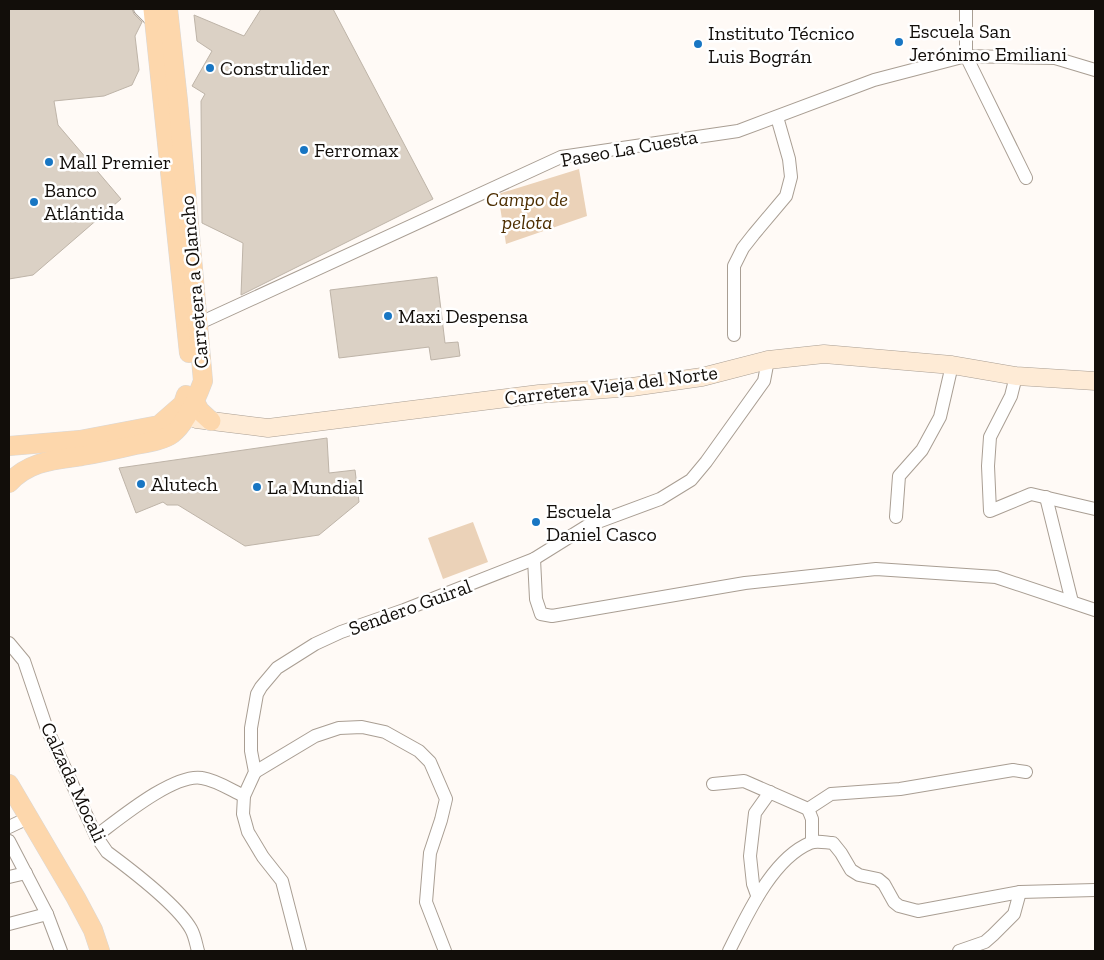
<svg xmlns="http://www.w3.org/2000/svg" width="1104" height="960" viewBox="0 0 1104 960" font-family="'Zilla Slab',serif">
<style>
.green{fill:#ebd2b8}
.building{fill:#dbd1c5;stroke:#beb4a8}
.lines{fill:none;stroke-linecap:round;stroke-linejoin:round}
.street-casing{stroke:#a99e93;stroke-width:14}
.secondary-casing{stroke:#a99e93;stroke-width:19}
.primary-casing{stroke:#d9d8d8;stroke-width:20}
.street{stroke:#fff;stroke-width:12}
.secondary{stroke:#feebd6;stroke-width:18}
.primary{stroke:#fdd7ac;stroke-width:19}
.poi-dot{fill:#1876c3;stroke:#fff;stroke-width:2}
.labels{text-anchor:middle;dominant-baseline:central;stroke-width:5;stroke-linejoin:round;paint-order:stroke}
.poi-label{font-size:20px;fill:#120e0a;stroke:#fff;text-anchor:start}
.street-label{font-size:20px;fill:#120e0a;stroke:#fff}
.park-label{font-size:20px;font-style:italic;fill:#4d2e01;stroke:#fff}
</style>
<rect width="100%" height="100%" fill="#fffaf6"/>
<g class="green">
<polygon points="579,169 587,216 506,244 498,194"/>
<polygon points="473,522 488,562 443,579 428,538"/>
</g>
<g class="building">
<polygon points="9,9 132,9 134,14 142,22 135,36 139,70 132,85 104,96 54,101 58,125 121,199 33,275 9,279"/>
<polygon points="261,9 333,9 433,199 241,295 243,243 202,223 201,101 205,94 192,86 212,51 197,41 194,15 244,36"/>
<polygon points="437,277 445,343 458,342 460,356 431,360 429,347 339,358 330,290"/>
<polygon points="327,438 329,473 355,470 359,502 319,535 245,546 178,505 167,505 163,502 136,513 119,468"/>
</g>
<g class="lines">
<defs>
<g id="street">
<polyline points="140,9 155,24"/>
<polyline points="966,9 966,56 1026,178"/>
<polyline points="191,327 561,157 738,131 874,80 966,56 1055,58 1095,70"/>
<polyline points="734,335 734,266 743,248 754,234 786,196 791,177 789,159 777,117"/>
<polyline points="1016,376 1011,396 990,437 988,466 990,511 1031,494 1095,509"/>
<polyline points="1046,497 1072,602"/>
<polyline points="896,517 899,476 922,450 940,417 952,365"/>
<polyline points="534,559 536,599 541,614 552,616 745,583 876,569 996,577 1095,610"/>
<path d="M9,643L24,661L47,729L96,836L107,852C130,869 178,906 191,929C195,936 196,944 198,951"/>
<polyline points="255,772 315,736 339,728 362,727 385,732 419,751 430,762 446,799 441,820 430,853 426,902 445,951"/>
<polyline points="713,784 744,781 808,809 831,794 900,789 1013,770 1026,772"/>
<polyline points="808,809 812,819 812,842"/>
<polyline points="9,827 28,818"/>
<path d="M96,836C119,819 174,773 202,778C216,780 231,790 244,796"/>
<polyline points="9,841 47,914 61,951"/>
<polyline points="9,877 26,873"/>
<polyline points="757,895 753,884 750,856 755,813 770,792"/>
<polyline points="9,924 47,914"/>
<polyline points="300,951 282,881 263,857 248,832 243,814 244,796 255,772 251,751 251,728 257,694 261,687 277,668 315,644 341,632 404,610 534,559 587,526 660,499 691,480 706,462 764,381 768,360"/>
<path d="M729,951C747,915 772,859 810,843C817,840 827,843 833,843L841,853L851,870L859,875L878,879L884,884L894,902L899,906L918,911L1020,892L1095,890"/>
<polyline points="959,951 985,942 993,935 1014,914 1020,892"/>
</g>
<polyline id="secondary" points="196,419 268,428 539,394 632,387 702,377 768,360 824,354 952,365 1016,376 1095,381"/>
<g id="primary">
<polyline points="153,9 189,353"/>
<polyline points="195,402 200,411 211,421"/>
<polyline points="9,446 80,440 159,425 183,404 186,395"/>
<path d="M9,483C29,461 54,460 82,456C100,453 118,449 135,445C145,443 165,440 172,434C186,424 197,397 203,381L178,101L168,9"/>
<polyline points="9,784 76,898 93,930 100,951"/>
</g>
</defs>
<use href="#street" class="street-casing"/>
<use href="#secondary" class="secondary-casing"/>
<use href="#primary" class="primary-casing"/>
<use href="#street" class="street"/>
<use href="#secondary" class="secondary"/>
<use href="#primary" class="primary"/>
</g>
<g class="poi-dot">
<circle cx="899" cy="42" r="5"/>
<circle cx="698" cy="44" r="5"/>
<circle cx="210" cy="68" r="5"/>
<circle cx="304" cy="150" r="5"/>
<circle cx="49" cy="162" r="5"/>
<circle cx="34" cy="202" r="5"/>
<circle cx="388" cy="316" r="5"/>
<circle cx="141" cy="484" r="5"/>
<circle cx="257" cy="487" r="5"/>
<circle cx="536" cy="522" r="5"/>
</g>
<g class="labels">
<g class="poi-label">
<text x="909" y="31">Escuela San<tspan x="909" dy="23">Jerónimo Emiliani</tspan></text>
<text x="708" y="33">Instituto Técnico<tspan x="708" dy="23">Luis Bográn</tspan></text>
<text x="220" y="68">Construlider</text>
<text x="314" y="150">Ferromax</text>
<text x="59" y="162">Mall Premier</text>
<text x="44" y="190">Banco<tspan x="44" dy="23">Atlántida</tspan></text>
<text x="398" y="316">Maxi Despensa</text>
<text x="151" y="484">Alutech</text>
<text x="267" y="487">La Mundial</text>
<text x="546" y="511">Escuela<tspan x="546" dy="23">Daniel Casco</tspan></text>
</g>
<g class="street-label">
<text transform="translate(629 148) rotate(-10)">Paseo La Cuesta</text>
<text transform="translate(194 282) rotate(-95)">Carretera a Olancho</text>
<text transform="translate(611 385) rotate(-7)">Carretera Vieja del Norte</text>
<text transform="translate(410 607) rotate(-20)">Sendero Guiral</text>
<text transform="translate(74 782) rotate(65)">Calzada Mocali</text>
</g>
<g class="park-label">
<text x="527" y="199">Campo de<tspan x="527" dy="23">pelota</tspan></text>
</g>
</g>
<rect width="1104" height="960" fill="none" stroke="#120e0a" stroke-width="20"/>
</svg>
